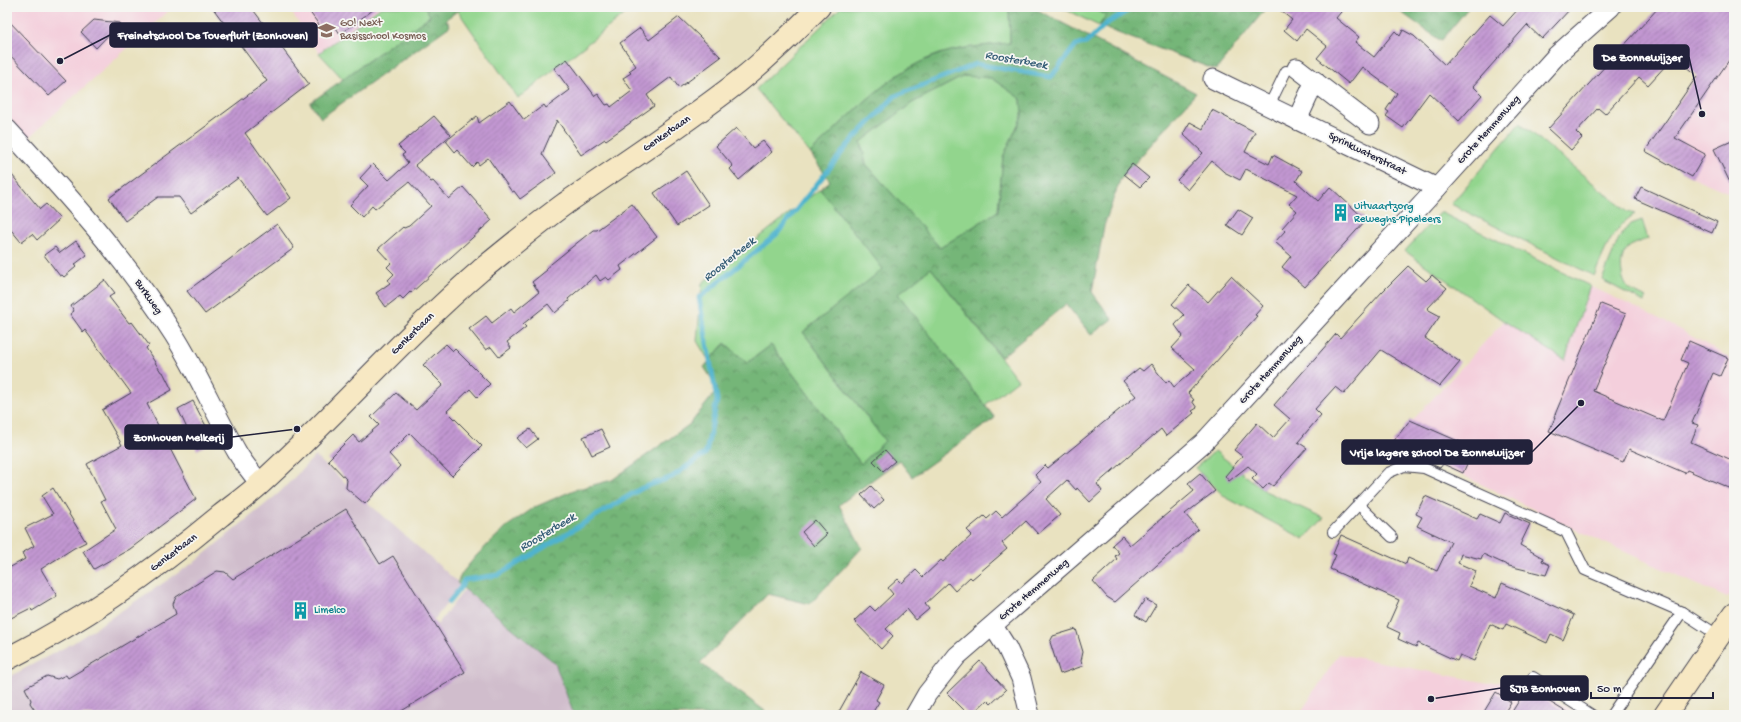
<svg xmlns="http://www.w3.org/2000/svg" width="1741" height="722" viewBox="0 0 1741 722" font-family="'Gochi Hand',sans-serif">
<style>
.built{fill:#f4cfdc}
.industrial{fill:#d0bdcc}
.green{fill:#92d58d;stroke:#5a7c64}
.forest{fill:url(#forest-crowns);stroke:#4c6c5a;fill-rule:evenodd}
.lines{fill:none;stroke-linecap:round;stroke-linejoin:round}
.stream{stroke:#4fb3ce;stroke-width:5}
.building{fill:url(#building-hatch)}
.lane-casing{stroke:#403f4f;stroke-width:12}
.street-casing{stroke:#403f4f;stroke-width:21}
.secondary-casing{stroke:#403f4f;stroke-width:24}
.lane{stroke:#fff;stroke-width:10}
.street{stroke:#fff;stroke-width:19}
.secondary{stroke:#f7e8c3;stroke-width:22}
.labels{text-anchor:middle;dominant-baseline:central;stroke-width:3.5;stroke-linejoin:round;paint-order:stroke}
.education-label{font-size:11px;fill:#785e54;stroke:#f6f6f2;text-anchor:start}
.street-label{font-size:11px;fill:#22223b;stroke:#f6f6f2}
.culture-label{font-size:11px;fill:#0d838f;stroke:#f6f6f2;text-anchor:start}
.water-label{font-size:12px;font-style:italic;fill:#345c76;stroke:#f6f6f2}
.leader{fill:none;stroke:#22223b;stroke-width:1.5}
.callout-dot{fill:#22223b;stroke:#f6f6f2;stroke-width:1.5}
.callout{fill:#22223b;stroke:#22223b;stroke-width:1.5}
.callout-label{font-size:12px;text-anchor:middle;font-weight:bold;fill:#fff}
</style>
<defs>
<pattern id="forest-crowns" width="20" height="18" patternUnits="userSpaceOnUse"><rect width="20" height="18" fill="#75b678"/><path d="M2 6a3 3 0 1 1 6 0M12 15a3 3 0 1 1 6 0" fill="none" stroke="#609464"/></pattern>
<pattern id="building-hatch" width="6" height="6" patternUnits="userSpaceOnUse"><rect width="6" height="6" fill="#c297d2"/><path d="M-1 1l2-2M0 6l6-6M5 7l2-2" fill="none" stroke="#9d7bac"/></pattern>
</defs>
<rect width="100%" height="100%" fill="#f6f6f2"/>
<filter id="ink" filterUnits="userSpaceOnUse"><feTurbulence type="fractalNoise" baseFrequency=".025" numOctaves="2"/><feDisplacementMap in="SourceGraphic" scale="8" xChannelSelector="R" yChannelSelector="G"/><feConvolveMatrix kernelMatrix="1 2 1 2 8 2 1 2 1" color-interpolation-filters="sRGB"/></filter>
<filter id="wash" filterUnits="userSpaceOnUse"><feTurbulence type="fractalNoise" baseFrequency=".012" numOctaves="4" result="noise"/><feDisplacementMap in="SourceGraphic" scale="16" xChannelSelector="R" yChannelSelector="G"/><feGaussianBlur stdDeviation="0.9" result="paint"/><feColorMatrix in="noise" values="0 0 0 0 0 0 0 0 0 0 0 0 0 0 0 0 0 1.4 0 .05"/><feComposite in="paint" operator="in"/></filter>
<g filter="url(#wash)">
<rect width="100%" height="100%" fill="#e9e2c0"/>
<g class="built">
<polygon points="7,7 173,7 28,138 7,115"/>
<polygon points="288,7 381,7 319,53"/>
<polygon points="1724,36 1734,43 1734,195 1692,177 1645,151"/>
<polygon points="1590,286 1664,321 1722,353 1734,363 1734,588 1727,598 1572,528 1466,477 1391,444 1504,321 1565,360"/>
<polygon points="1339,654 1488,683 1524,680 1578,715 1299,715"/>
</g>
<polygon class="industrial" points="315,456 461,585 434,620 437,625 465,589 555,663 574,715 7,715 7,678 73,643 196,561 279,493"/>
<g class="green">
<polygon points="381,7 425,7 431,15 343,79 319,53"/>
<polygon points="463,7 634,7 518,98 458,11"/>
<path d="M841,7H1009L1010,43C984,46 957,47 932,57C887,74 845,121 810,153L756,89Z"/>
<polygon points="1060,7 1089,7 1106,15 1099,26"/>
<polygon points="964,76 991,78 1021,99 1022,116 1003,157 998,211 940,248 866,164 861,142 912,103"/>
<path d="M1520,123L1628,212L1635,214C1612,228 1604,253 1594,276L1451,204Z"/>
<polygon points="820,189 884,269 803,332 885,441 861,464 771,345 747,363 725,343 709,361 697,341 702,283"/>
<polygon points="1440,212 1590,286 1565,360 1504,321 1405,251"/>
<path d="M1642,220L1648,239C1641,241 1634,243 1628,248C1618,257 1620,280 1629,289C1634,293 1641,295 1647,298L1644,302L1602,280L1619,238L1631,224Z"/>
<polygon points="931,268 1018,380 985,405 897,293"/>
<polygon points="1215,451 1265,491 1324,518 1304,539 1225,497 1195,468"/>
</g>
<g class="forest">
<polygon points="425,7 463,7 446,19 450,26 321,118 310,103 430,16"/>
<path d="M1009,7H1032L1196,93L1120,180L1104,226L1092,292L1112,319L1091,335L1066,304L1001,357L931,268L898,294L995,418L912,477L899,460L839,505L862,548L810,604L768,594L700,663L765,711L762,715H574L555,663L457,583L462,573L476,556L506,527L535,507L574,490L612,480L690,424L718,389L704,367L725,343L747,363L771,345L861,464L885,441L803,332L883,269L820,189L830,181L810,153C845,121 887,74 932,57C956,47 984,46 1010,43ZM964,76L991,78L1021,99L1022,116L1003,157L998,211L940,248L866,164L861,142L912,103Z"/>
<polygon points="1089,7 1267,7 1216,70 1099,26 1106,15"/>
<polygon points="1394,7 1469,7 1441,41"/>
</g>
<g class="lines">
<polyline class="stream" points="449,602 461,587 464,580 498,575 642,488 672,477 706,453 717,400 699,298 777,234 848,145 895,96 976,64 1051,77 1076,45 1086,43 1107,23 1134,7"/>
</g>
<g id="blocks">
<g class="building">
<polygon points="212,7 251,7 309,84 245,133 291,198 267,216 238,178 191,213 179,197 158,197 125,221 109,198 267,81"/>
<polygon points="306,7 377,7 340,34 335,26 325,33"/>
<polygon points="1276,7 1345,7 1336,18 1359,37 1355,42 1374,57 1395,31 1400,36 1403,30 1414,36 1445,65 1490,15 1503,26 1520,7 1572,7 1542,39 1527,25 1473,86 1482,95 1459,121 1429,93 1403,128 1386,116 1389,112 1386,110 1397,93 1362,67 1349,84 1317,58 1327,46 1306,29 1297,41 1284,30 1292,20"/>
<polygon points="1659,7 1734,7 1734,53 1675,138 1705,154 1692,177 1645,151 1697,76 1677,59 1671,66 1668,63 1648,85 1639,77 1605,114 1598,108 1576,132 1582,138 1571,150 1548,129"/>
<polygon points="679,17 721,57 679,88 671,77 647,95 654,106 606,140 605,139 581,155 557,120 542,154 556,173 520,199 514,191 512,192 488,158 479,165 477,162 472,167 457,150 455,152 446,141 477,116 479,123 510,101 524,120 544,105 546,108 570,90 554,68 567,59 595,96 598,94 606,105 609,104 611,107 632,91 623,78 631,73 629,71 636,66 620,43 640,28 649,40"/>
<polygon points="7,19 66,81 49,96 7,52"/>
<polygon points="94,20 120,23 96,48 81,32"/>
<polygon points="1212,110 1255,132 1245,152 1269,164 1273,155 1302,171 1296,181 1318,201 1330,187 1366,220 1305,287 1282,267 1291,256 1275,242 1285,231 1282,228 1297,211 1289,204 1297,195 1246,169 1240,180 1224,172 1212,161 1188,190 1177,180 1203,153 1183,134 1190,122 1203,129"/>
<polygon points="434,116 451,135 415,165 431,182 433,181 449,199 463,187 492,220 411,293 410,292 403,299 400,296 386,307 376,293 390,283 388,280 394,274 387,267 391,263 378,249 403,227 404,228 409,226 431,206 409,182 375,209 372,206 362,217 350,205 368,186 360,178 373,164 389,180 408,163 402,155 405,153 398,146"/>
<polygon points="736,128 753,148 763,141 772,152 739,180 730,169 733,166 716,146"/>
<polygon points="1734,140 1734,191 1714,149"/>
<polygon points="1132,164 1149,178 1140,187 1124,174"/>
<polygon points="7,169 40,209 46,204 60,219 37,240 32,234 21,242 7,225"/>
<polygon points="686,171 709,205 677,226 654,193"/>
<polygon points="1641,187 1717,222 1712,233 1635,199"/>
<polygon points="632,204 657,237 620,266 622,270 609,280 606,277 600,281 596,275 568,299 569,301 555,313 548,304 523,324 526,327 507,342 511,348 499,357 491,347 486,350 469,329 486,316 492,323 511,308 514,312 539,292 532,282 547,270 546,268 593,230 597,230"/>
<polygon points="1238,209 1253,218 1242,235 1227,225"/>
<polygon points="277,224 294,248 205,314 187,291"/>
<polygon points="76,241 87,255 74,265 76,267 64,277 62,275 60,276 44,255 55,247 60,253"/>
<polygon points="1408,266 1426,281 1432,275 1447,288 1427,309 1440,316 1425,338 1460,362 1440,386 1381,350 1344,394 1335,387 1315,409 1321,415 1298,442 1307,448 1273,486 1269,483 1263,489 1252,479 1257,474 1248,466 1229,481 1225,476 1242,456 1234,450 1257,423 1273,438 1290,419 1274,405 1336,334 1340,338 1382,292"/>
<polygon points="1231,276 1263,306 1255,315 1257,316 1188,393 1194,400 1192,401 1197,408 1192,411 1194,413 1166,436 1161,429 1127,458 1097,484 1102,491 1090,502 1077,488 1076,490 1067,480 1046,499 1060,515 1038,534 1026,521 1002,543 1007,549 972,579 970,577 955,591 948,583 925,604 929,609 916,620 907,609 886,629 893,636 881,649 854,621 870,606 875,611 893,594 888,588 898,579 902,583 916,570 923,577 941,560 943,562 972,535 967,530 984,516 987,519 996,511 1002,517 1041,482 1035,475 1045,465 1048,468 1136,396 1123,381 1139,368 1143,371 1151,364 1166,383 1169,380 1174,387 1195,369 1172,348 1183,336 1175,325 1184,315 1172,304 1189,285 1208,302"/>
<polygon points="105,280 115,293 109,297 129,323 132,322 149,345 146,348 161,372 163,372 172,390 147,404 196,499 130,549 94,569 83,551 116,529 101,501 105,500 87,464 122,445 102,410 131,393 85,330 83,332 70,314 74,311 71,306"/>
<polygon points="1601,304 1626,314 1593,391 1663,421 1688,363 1681,360 1689,341 1728,358 1720,376 1713,373 1692,423 1698,425 1691,442 1734,461 1734,490 1687,470 1685,473 1629,449 1623,462 1549,431 1555,418 1554,417"/>
<polygon points="446,344 453,351 455,349 490,384 477,397 470,389 447,411 482,446 452,476 410,433 389,454 400,466 365,504 346,488 347,480 328,460 353,435 359,442 379,425 371,417 396,393 416,410 443,385 423,365"/>
<polygon points="193,401 206,426 201,429 208,444 197,450 178,409"/>
<polygon points="1410,420 1474,448 1463,473 1443,464 1440,468 1424,461 1426,457 1393,442"/>
<polygon points="530,429 538,439 526,448 517,438"/>
<polygon points="601,429 610,447 592,455 583,437"/>
<polygon points="885,450 895,461 883,471 873,461"/>
<polygon points="1200,473 1215,491 1185,514 1198,529 1115,602 1107,597 1093,581 1117,559 1115,556 1119,553 1112,545 1122,536 1130,545 1194,491 1188,483"/>
<polygon points="871,486 884,500 874,509 861,495"/>
<polygon points="53,488 86,542 74,548 41,569 57,596 32,611 31,608 7,620 7,569 25,559 22,553 34,546 25,528 53,514 42,496"/>
<polygon points="1425,496 1477,519 1480,514 1500,523 1505,513 1530,524 1520,545 1543,558 1542,561 1550,565 1546,575 1509,566 1483,554 1481,559 1461,554 1458,563 1476,571 1469,586 1496,598 1502,583 1574,615 1563,640 1551,634 1547,643 1506,624 1503,630 1490,624 1474,661 1460,655 1457,661 1418,643 1416,647 1398,639 1400,633 1387,627 1399,600 1330,569 1336,555 1333,554 1341,535 1406,564 1408,558 1437,571 1451,542 1417,526 1422,517 1416,514"/>
<polygon points="346,509 380,564 393,556 465,672 395,715 38,715 30,703 31,700 25,688 47,676 57,679 66,675 68,678 176,614 173,604 176,597 217,571 225,572 233,579"/>
<polygon points="815,520 827,534 814,546 802,532"/>
<polygon points="1145,599 1156,605 1146,622 1135,615"/>
<polygon points="1076,629 1083,652 1081,661 1083,666 1060,674 1050,642 1053,636"/>
<polygon points="980,661 1006,690 991,704 987,700 971,715 969,715 947,693"/>
<polygon points="861,672 884,685 876,700 879,702 871,715 837,715"/>
<polygon points="1530,690 1571,715 1510,715 1525,691"/>
<polygon points="1496,692 1511,702 1503,715 1482,715"/>
</g>
</g>
</g>
<g filter="url(#ink)">
<use href="#blocks" fill-opacity="0" stroke="#403f4f" stroke-width="1"/>
<g class="lines">
<defs>
<g id="lane">
<polyline points="1269,106 1286,71"/>
<polyline points="1358,504 1392,537"/>
<polyline points="1333,532 1388,473 1404,466 1424,468 1566,532 1585,570 1682,612 1719,636"/>
<polyline points="1533,677 1592,715"/>
<polyline points="1611,715 1682,612"/>
</g>
<g id="street">
<polyline points="1297,68 1370,124"/>
<polyline points="1213,79 1437,188"/>
<polyline points="1297,120 1315,81"/>
<path d="M7,129C68,195 126,259 174,335C198,373 215,414 237,452C243,463 253,474 260,484"/>
<polyline points="993,626 1007,648 1021,678 1030,715"/>
<polyline points="915,715 927,694 957,656 1203,443 1427,199 1557,55 1611,7"/>
</g>
<g id="secondary">
<path d="M7,659C84,620 154,571 220,516C234,505 248,495 261,483C336,415 403,337 480,271C508,248 537,224 566,203C624,163 683,125 738,82C767,59 793,33 819,7"/>
<polyline points="1665,715 1734,614"/>
</g>
</defs>
<use href="#lane" class="lane-casing"/>
<use href="#street" class="street-casing"/>
<use href="#secondary" class="secondary-casing"/>
<use href="#lane" class="lane"/>
<use href="#street" class="street"/>
<use href="#secondary" class="secondary"/>
</g>
</g>
<defs>
<symbol id="school-bare" viewBox="-9 -9 18 18"><path d="M0-5L7-2L0 1L-7-2ZM-4 1L0 2.5L4 1V4Q0 6-4 4Z" fill="#8d6e63" stroke="#f6f6f2" stroke-width="2.5" paint-order="stroke"/></symbol>
<symbol id="building-bare" viewBox="-9 -9 18 18"><path d="M-4-6H4V6H1V3H-1V6H-4ZM-2.5-4.3h1.7v1.8h-1.7ZM.8-4.3h1.7v1.8H.8ZM-2.5-1h1.7V.8h-1.7ZM.8-1h1.7V.8H.8Z" fill="#0f9aa8" stroke="#f6f6f2" stroke-width="2.5" paint-order="stroke"/></symbol>
</defs>
<g fill-rule="evenodd">
<use href="#school-bare" x="314" y="18" width="25" height="25"/>
<use href="#building-bare" x="1328" y="200" width="25" height="25"/>
<use href="#building-bare" x="288" y="598" width="25" height="25"/>
</g>
<g class="labels">
<g class="education-label">
<text x="340" y="24">GO! Next<tspan x="340" dy="13">Basisschool Kosmos</tspan></text>
</g>
<g class="street-label">
<text transform="translate(1489 130) rotate(-48)">Grote Hemmenweg</text>
<text transform="translate(667 134) rotate(-35)">Genkerbaan</text>
<text transform="translate(1367 154) rotate(26)">Sprinkwaterstraat</text>
<text transform="translate(148 297) rotate(55)">Burkweg</text>
<text transform="translate(413 334) rotate(-44)">Genkerbaan</text>
<text transform="translate(1271 370) rotate(-48)">Grote Hemmenweg</text>
<text transform="translate(174 553) rotate(-37)">Genkerbaan</text>
<text transform="translate(1034 590) rotate(-41)">Grote Hemmenweg</text>
</g>
<g class="culture-label">
<text x="1354" y="207">Uitvaartzorg<tspan x="1354" dy="13">Reweghs-Pipeleers</tspan></text>
<text x="314" y="611">Limelco</text>
</g>
<g class="water-label">
<text transform="translate(1016 61) rotate(10)">Roosterbeek</text>
<text transform="translate(730 260) rotate(-39)">Roosterbeek</text>
<text transform="translate(548 533) rotate(-31)">Roosterbeek</text>
</g>
</g>
<path class="leader" d="M60 61L110 35M1702 114L1689 57M297 429L232 437M1581 403L1532 452M1431 699L1501 688"/>
<g class="callout-dot">
<circle cx="60" cy="61" r="4"/>
<circle cx="1702" cy="114" r="4"/>
<circle cx="297" cy="429" r="4"/>
<circle cx="1581" cy="403" r="4"/>
<circle cx="1431" cy="699" r="4"/>
</g>
<g class="callout">
<rect x="110" y="23" width="207" height="24" rx="4"/>
<rect x="1594" y="45" width="95" height="24" rx="4"/>
<rect x="125" y="425" width="107" height="24" rx="4"/>
<rect x="1342" y="440" width="190" height="24" rx="4"/>
<rect x="1501" y="676" width="87" height="24" rx="4"/>
</g>
<g class="callout-label">
<text x="213" y="39">Freinetschool De Toverfluit (Zonhoven)</text>
<text x="1642" y="61">De Zonnewijzer</text>
<text x="179" y="441">Zonhoven Melkerij</text>
<text x="1437" y="456">Vrije lagere school De Zonnewijzer</text>
<text x="1545" y="692">SJB Zonhoven</text>
</g>
<rect width="1741" height="722" fill="none" stroke="#f6f6f2" stroke-width="24"/>
<path d="M1591 692v6h122v-6" fill="none" stroke="#22223b" stroke-width="2"/>
<text x="1597" y="692" font-size="12" fill="#22223b" stroke="#f6f6f2" stroke-width="3" paint-order="stroke">50 m</text>
</svg>
